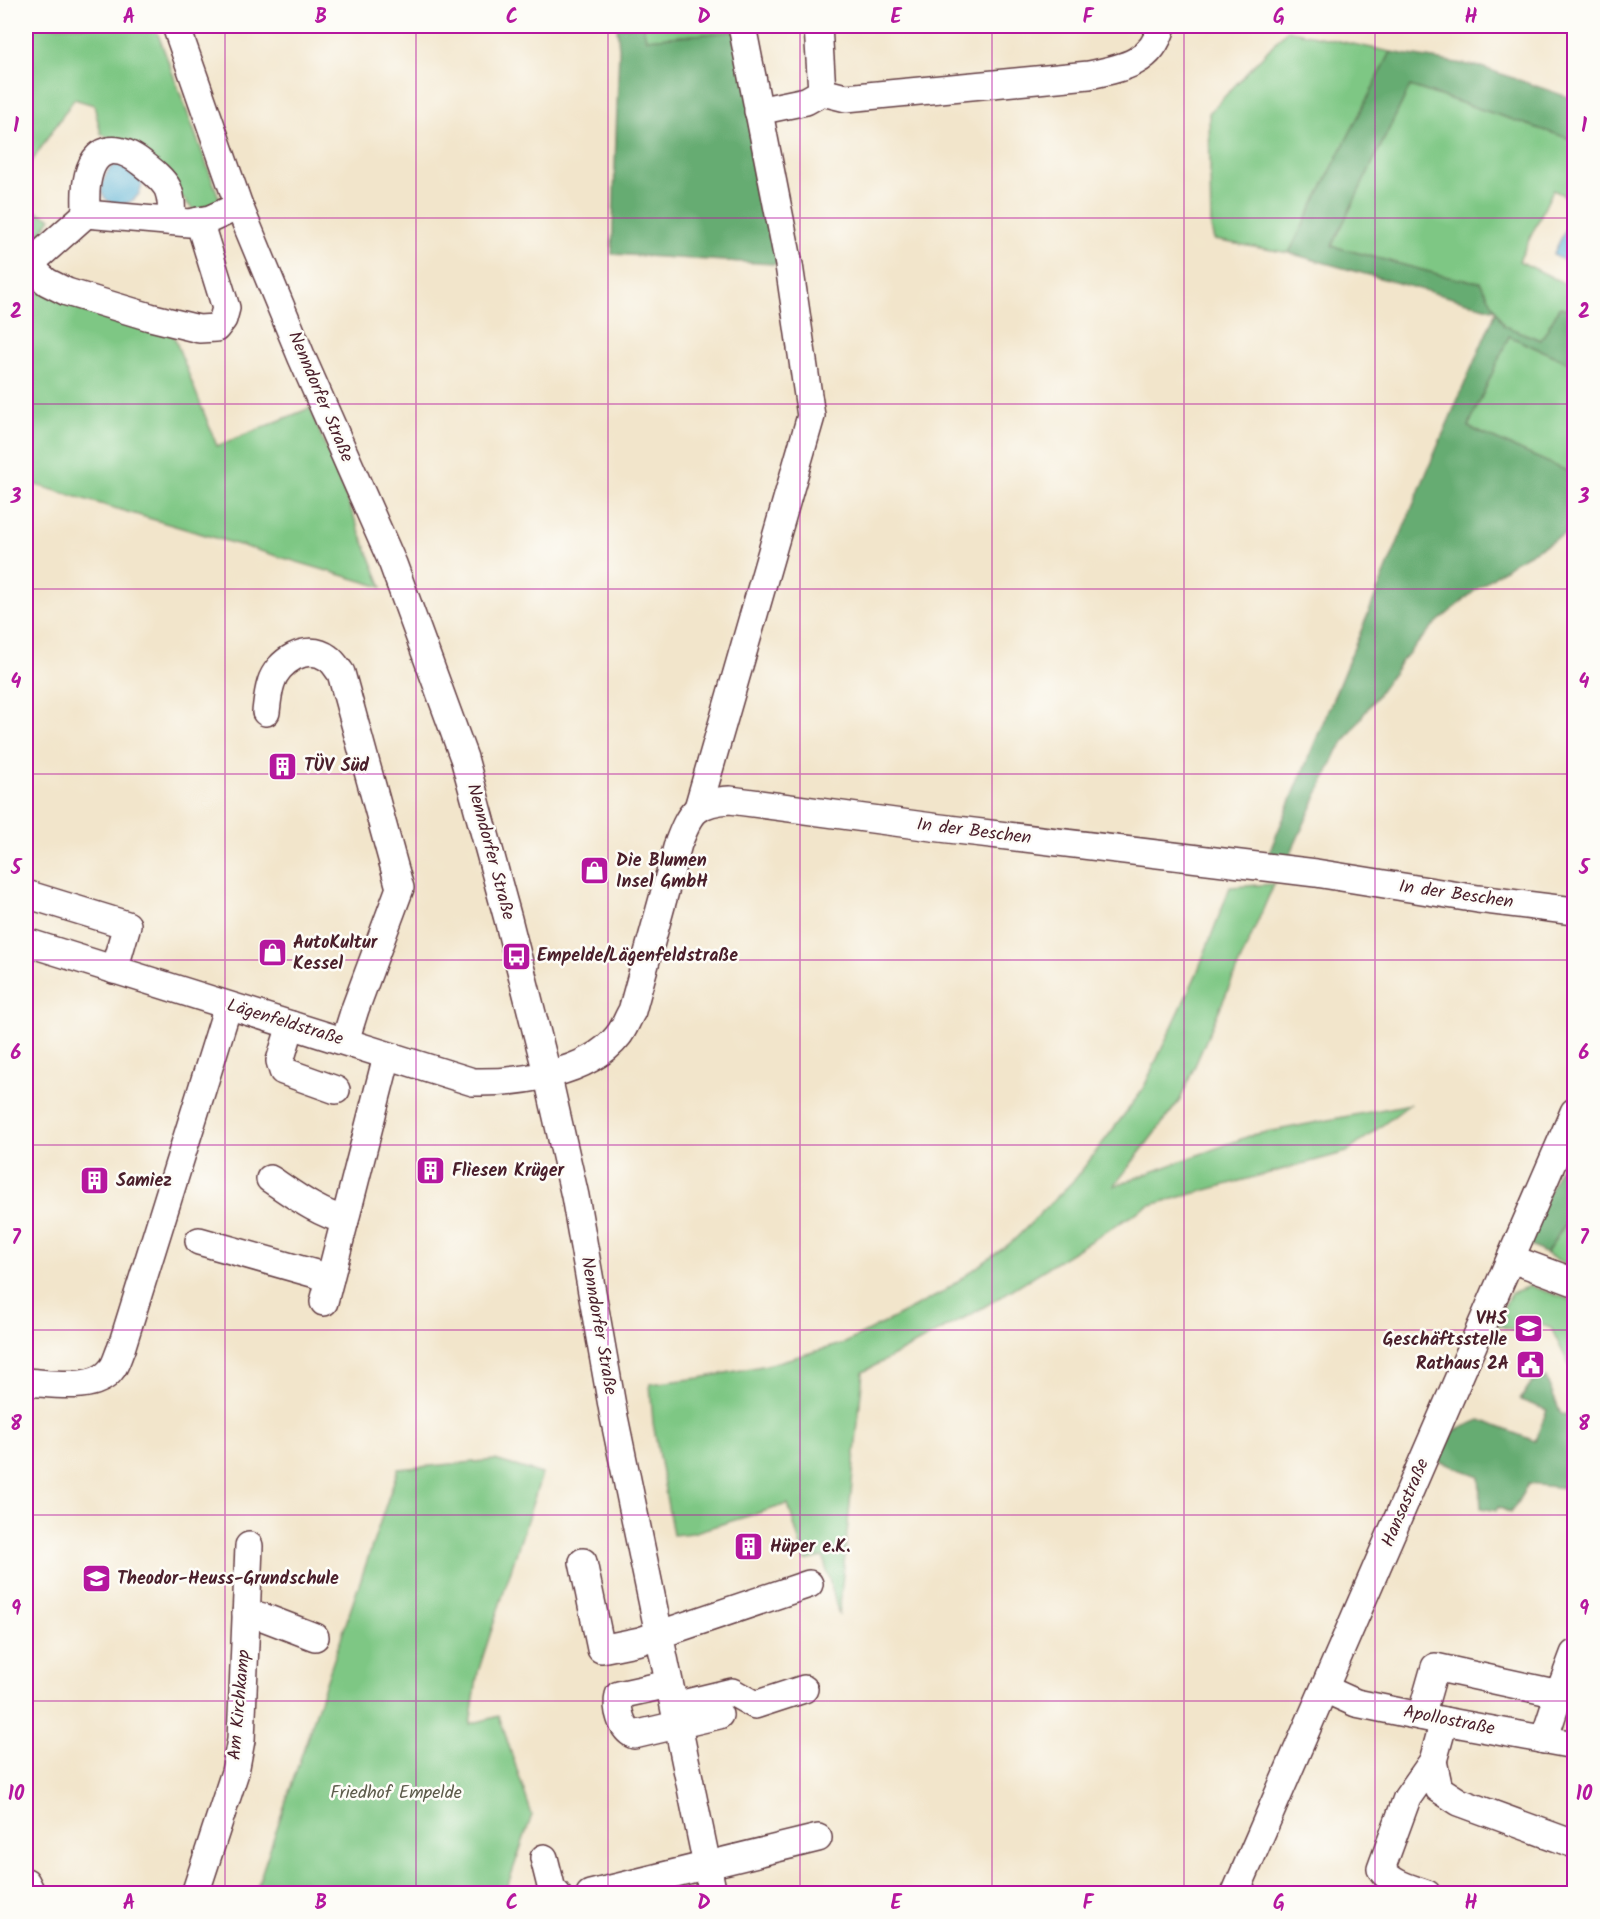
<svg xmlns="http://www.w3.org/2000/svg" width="1600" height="1919" viewBox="0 0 1600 1919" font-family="Kalam,sans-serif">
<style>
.green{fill:#7ec784;stroke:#647358;stroke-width:1.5}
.forest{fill:#66ac72;stroke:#58664e;stroke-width:1.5}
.water{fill:#55afd3;stroke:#50677f;stroke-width:1.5}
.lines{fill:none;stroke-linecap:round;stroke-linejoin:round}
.minor-casing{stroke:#633d43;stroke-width:30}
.minor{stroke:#fff;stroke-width:27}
.grid{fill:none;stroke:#b5179e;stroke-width:1.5;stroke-opacity:0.55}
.labels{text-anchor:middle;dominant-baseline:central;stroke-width:5;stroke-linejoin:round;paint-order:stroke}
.street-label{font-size:18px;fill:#4a1f2b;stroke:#fdfcf7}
.poi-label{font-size:18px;font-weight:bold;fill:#4a1f2b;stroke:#fdfcf7;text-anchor:start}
.park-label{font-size:18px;fill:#5c5a4a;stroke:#fdfcf7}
.neatline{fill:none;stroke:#b5179e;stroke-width:2}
.grid-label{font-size:20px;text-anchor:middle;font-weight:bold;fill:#b5179e}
</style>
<rect width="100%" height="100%" fill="#fdfcf7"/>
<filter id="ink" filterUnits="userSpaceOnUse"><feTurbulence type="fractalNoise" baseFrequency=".0167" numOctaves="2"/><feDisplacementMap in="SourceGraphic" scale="12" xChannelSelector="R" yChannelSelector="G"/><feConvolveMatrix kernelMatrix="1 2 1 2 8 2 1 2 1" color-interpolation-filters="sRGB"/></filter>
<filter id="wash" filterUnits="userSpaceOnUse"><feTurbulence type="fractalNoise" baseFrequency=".008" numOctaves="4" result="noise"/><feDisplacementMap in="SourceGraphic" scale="24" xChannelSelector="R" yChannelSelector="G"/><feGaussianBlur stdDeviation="1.35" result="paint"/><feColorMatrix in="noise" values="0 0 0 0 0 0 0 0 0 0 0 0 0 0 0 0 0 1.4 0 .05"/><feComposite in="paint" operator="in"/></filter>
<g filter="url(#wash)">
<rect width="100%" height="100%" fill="#f2e5cb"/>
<g class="green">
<polygon points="26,26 155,26 221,203 194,211 145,155 101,134 94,105 74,99 26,170"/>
<polygon points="643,26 742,26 744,31 646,39"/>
<polygon points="1287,30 1391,52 1289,253 1214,240 1211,228 1209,113"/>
<polygon points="1410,86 1574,140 1574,200 1553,190 1519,261 1574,288 1574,311 1560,307 1541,340 1504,326 1480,282 1452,278 1332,246"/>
<polygon points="26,207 51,218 26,254"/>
<polygon points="26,284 171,329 217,446 310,408 382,587 26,482"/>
<polygon points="1509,336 1574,365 1574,470 1569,472 1468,427"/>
<polygon points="1274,884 1180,1100 1114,1186 1252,1135 1410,1104 1347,1152 1147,1206 979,1310 863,1372 839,1615 823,1557 805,1561 788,1504 692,1533 673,1535 653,1423 650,1384 700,1378 767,1365 845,1343 940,1294 1013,1241 1076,1178 1142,1091 1197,973 1230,887"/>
<polygon points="1574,1210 1574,1244 1572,1252 1574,1254 1574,1268 1546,1254"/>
<polygon points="1530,1286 1574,1301 1574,1375 1551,1328 1523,1319 1518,1332 1495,1324 1511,1293"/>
<polygon points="495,1460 542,1474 478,1672 470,1724 499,1716 532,1815 505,1893 255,1893 398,1469"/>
</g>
<g class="forest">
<polygon points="617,26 643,26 646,39 744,31 789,265 612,254 619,49"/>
<polygon points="1391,52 1481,67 1574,99 1574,140 1410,86 1332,246 1452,278 1480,282 1496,310 1289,253"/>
<polygon points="1560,307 1574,311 1574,365 1509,336 1468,427 1569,472 1574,470 1574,529 1516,561 1478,588 1434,625 1401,662 1338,750 1289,857 1267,858 1433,457 1496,311 1504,326 1541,340"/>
<polygon points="1574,1136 1574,1210 1546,1254 1526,1243"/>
<polygon points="1546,1378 1561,1414 1574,1415 1574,1489 1528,1484 1511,1513 1498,1507 1496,1511 1481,1508 1479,1476 1430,1458 1444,1435 1480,1420 1535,1441 1547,1410 1520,1400 1532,1383"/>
</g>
<g class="water">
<path d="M120,164L142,178C145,215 90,210 104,179C108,170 110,166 120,164Z"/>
<polygon points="1574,212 1574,265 1553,255"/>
</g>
</g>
<g filter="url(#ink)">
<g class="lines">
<defs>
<g id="minor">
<polyline points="176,26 239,206 302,358 393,564 464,758 508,919 547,1073 575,1196 614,1417 713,1894"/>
<path d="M822,92L846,98L1089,75C1123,68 1152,63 1162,26"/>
<polyline points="758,111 806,101 822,92 818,26"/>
<path d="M86,214C86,204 85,192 87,182C93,146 116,143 142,163C151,170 163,179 168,189C172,199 172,211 171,221"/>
<polyline points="26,260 32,262 86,214 189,223 210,219 239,206"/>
<polyline points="32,262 38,274 47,282 67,292 150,317 199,329 216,328 223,319 226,308 199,221"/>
<path d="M266,712C267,703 268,692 271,683C277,662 307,642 328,658C333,661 337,668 341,673L400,888L355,1009L345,1041"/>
<polyline points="698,808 811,416 789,265 742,26"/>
<polyline points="26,894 127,925 114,970"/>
<path d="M26,942L473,1082C519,1083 588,1074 618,1036C624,1029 627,1019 632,1011L678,844C690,813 695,802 730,800L932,827L1316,873L1478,899L1574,911"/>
<polyline points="291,1025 280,1061 283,1071 336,1090"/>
<path d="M270,1179C293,1194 317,1213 345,1220"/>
<polyline points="199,1241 330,1278"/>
<polyline points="1512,1259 1574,1282"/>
<polyline points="324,1302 387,1056"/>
<path d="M26,1382C50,1383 95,1392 111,1370C116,1365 118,1355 121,1349L228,1006"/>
<polyline points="583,1562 601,1649 640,1641 809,1584"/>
<polyline points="246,1613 263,1617 315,1637"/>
<path d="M669,1684L619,1695C616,1708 621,1729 634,1735L719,1715"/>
<polyline points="1325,1689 1356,1703 1444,1721 1574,1745"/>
<polyline points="678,1705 732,1692 755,1705 804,1689"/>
<polyline points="1421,1716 1435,1667 1559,1694 1574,1654"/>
<polyline points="1544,1740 1559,1694"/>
<polyline points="1433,1761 1439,1789 1459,1802 1574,1844"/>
<polyline points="544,1858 552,1890 557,1894"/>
<polyline points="26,1882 32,1894"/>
<polyline points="195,1894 235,1772 241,1740 249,1546"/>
<polyline points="590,1894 818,1838"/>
<polyline points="1235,1894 1574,1112"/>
<path d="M1427,1894C1411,1888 1391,1884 1381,1869L1407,1798L1433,1761L1444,1721"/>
</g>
</defs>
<use href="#minor" class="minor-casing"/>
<use href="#minor" class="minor"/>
</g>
</g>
<path class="grid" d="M225,26V1894M416,26V1894M608,26V1894M800,26V1894M992,26V1894M1184,26V1894M1375,26V1894M26,218H1574M26,404H1574M26,589H1574M26,774H1574M26,960H1574M26,1145H1574M26,1330H1574M26,1515H1574M26,1701H1574"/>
<defs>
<symbol id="building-square" viewBox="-11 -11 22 22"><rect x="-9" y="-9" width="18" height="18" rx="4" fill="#b5179e" stroke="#fdfcf7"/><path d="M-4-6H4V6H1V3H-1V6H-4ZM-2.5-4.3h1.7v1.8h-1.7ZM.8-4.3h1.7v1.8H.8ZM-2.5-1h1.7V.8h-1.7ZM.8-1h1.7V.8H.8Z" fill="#fff"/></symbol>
<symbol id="shop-square" viewBox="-11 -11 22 22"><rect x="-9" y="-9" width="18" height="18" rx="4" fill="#b5179e" stroke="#fdfcf7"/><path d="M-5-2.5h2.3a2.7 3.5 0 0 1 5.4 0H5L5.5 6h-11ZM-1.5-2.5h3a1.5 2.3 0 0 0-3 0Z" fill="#fff"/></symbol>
<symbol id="bus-square" viewBox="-11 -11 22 22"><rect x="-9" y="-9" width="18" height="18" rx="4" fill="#b5179e" stroke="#fdfcf7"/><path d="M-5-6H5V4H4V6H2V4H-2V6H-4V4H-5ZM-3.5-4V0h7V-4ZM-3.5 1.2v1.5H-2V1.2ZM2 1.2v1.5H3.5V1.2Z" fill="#fff"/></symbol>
<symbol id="university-square" viewBox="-11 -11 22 22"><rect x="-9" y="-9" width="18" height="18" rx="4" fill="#b5179e" stroke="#fdfcf7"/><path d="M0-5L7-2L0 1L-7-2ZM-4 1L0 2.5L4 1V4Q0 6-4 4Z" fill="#fff"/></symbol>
<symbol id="civic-square" viewBox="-11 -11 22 22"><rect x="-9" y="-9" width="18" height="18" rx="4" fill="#b5179e" stroke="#fdfcf7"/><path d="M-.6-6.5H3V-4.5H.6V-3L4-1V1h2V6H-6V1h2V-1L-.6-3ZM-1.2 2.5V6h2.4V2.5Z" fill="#fff"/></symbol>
<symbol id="school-square" viewBox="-11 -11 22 22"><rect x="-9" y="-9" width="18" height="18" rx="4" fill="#b5179e" stroke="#fdfcf7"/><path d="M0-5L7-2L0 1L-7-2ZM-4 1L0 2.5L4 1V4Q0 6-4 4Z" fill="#fff"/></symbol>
</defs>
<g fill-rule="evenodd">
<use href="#building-square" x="266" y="750" width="33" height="33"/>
<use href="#shop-square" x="578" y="854" width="33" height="33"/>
<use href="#shop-square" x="256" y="936" width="33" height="33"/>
<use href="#bus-square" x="500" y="940" width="33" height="33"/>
<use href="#building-square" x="414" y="1154" width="33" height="33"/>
<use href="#building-square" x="78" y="1164" width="33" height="33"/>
<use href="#university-square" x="1512" y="1312" width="33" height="33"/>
<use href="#civic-square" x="1514" y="1348" width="33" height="33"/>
<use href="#building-square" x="732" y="1530" width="33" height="33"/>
<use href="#school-square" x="80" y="1562" width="33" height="33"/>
</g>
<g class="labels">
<g class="street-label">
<text transform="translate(320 397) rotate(67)">Nenndorfer Straße</text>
<text transform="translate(974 832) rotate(7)">In der Beschen</text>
<text transform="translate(490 852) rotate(75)">Nenndorfer Straße</text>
<text transform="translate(1456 895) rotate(8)">In der Beschen</text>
<text transform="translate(285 1023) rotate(17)">Lägenfeldstraße</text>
<text transform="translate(598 1326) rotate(80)">Nenndorfer Straße</text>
<text transform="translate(1406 1503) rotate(-67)">Hansastraße</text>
<text transform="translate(240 1705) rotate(-85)">Am Kirchkamp</text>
<text transform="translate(1449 1721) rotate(11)">Apollostraße</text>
</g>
<g class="poi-label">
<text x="304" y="766">TÜV Süd</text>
<text x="616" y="861">Die Blumen<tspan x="616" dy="21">Insel GmbH</tspan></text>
<text x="293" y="943">AutoKultur<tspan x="293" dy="21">Kessel</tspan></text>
<text x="537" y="956">Empelde/Lägenfeldstraße</text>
<text x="452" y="1171">Fliesen Krüger</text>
<text x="116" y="1181">Samiez</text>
<text x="1507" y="1319" text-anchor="end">VHS<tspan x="1507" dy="21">Geschäftsstelle</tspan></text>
<text x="1509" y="1364" text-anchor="end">Rathaus 2A</text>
<text x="770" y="1547">Hüper e.K.</text>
<text x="117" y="1579">Theodor-Heuss-Grundschule</text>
</g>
<g class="park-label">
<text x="396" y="1793">Friedhof Empelde</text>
</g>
</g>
<rect width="1600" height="1919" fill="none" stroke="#fdfcf7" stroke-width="66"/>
<rect x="33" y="33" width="1534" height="1853" class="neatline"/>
<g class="grid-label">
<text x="129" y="23">A</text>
<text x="321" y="23">B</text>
<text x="512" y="23">C</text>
<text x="704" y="23">D</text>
<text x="896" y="23">E</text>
<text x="1088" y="23">F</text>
<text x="1279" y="23">G</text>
<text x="1471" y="23">H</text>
<text x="16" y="132">1</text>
<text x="1584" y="132">1</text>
<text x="16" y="318">2</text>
<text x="1584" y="318">2</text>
<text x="16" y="503">3</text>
<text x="1584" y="503">3</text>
<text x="16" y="688">4</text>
<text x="1584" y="688">4</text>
<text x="16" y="874">5</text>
<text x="1584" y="874">5</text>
<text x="16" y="1059">6</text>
<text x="1584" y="1059">6</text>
<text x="16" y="1244">7</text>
<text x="1584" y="1244">7</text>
<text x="16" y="1430">8</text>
<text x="1584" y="1430">8</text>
<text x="16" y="1615">9</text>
<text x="1584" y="1615">9</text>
<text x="16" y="1800">10</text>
<text x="1584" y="1800">10</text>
<text x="129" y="1909">A</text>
<text x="321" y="1909">B</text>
<text x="512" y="1909">C</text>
<text x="704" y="1909">D</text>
<text x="896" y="1909">E</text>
<text x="1088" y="1909">F</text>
<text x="1279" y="1909">G</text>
<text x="1471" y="1909">H</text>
</g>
</svg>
